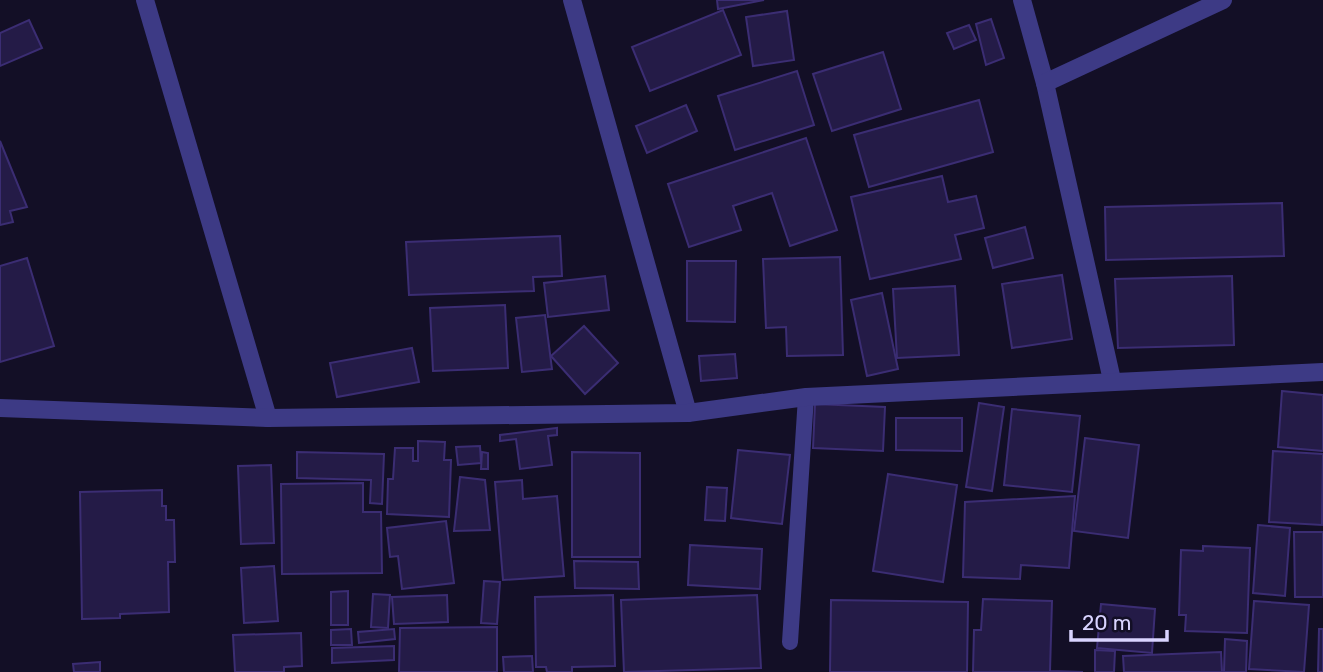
<svg xmlns="http://www.w3.org/2000/svg" width="1323" height="672" viewBox="0 0 1323 672" font-family="Rubik,sans-serif">
<style>
.building{fill:#241b47;stroke:#3b2d73;stroke-width:2}
.lines{fill:none;stroke-linecap:round;stroke-linejoin:round}
.service{stroke:#3d3a85;stroke-width:16}
.minor{stroke:#3d3a85;stroke-width:18}
</style>
<rect width="100%" height="100%" fill="#130f26"/>
<g class="building">
<polygon points="717,0 764,0 718,9"/>
<polygon points="723,10 741,55 650,91 632,47"/>
<polygon points="787,11 794,60 753,66 746,17"/>
<polygon points="991,19 1004,58 986,65 976,24"/>
<polygon points="29,20 42,48 0,66 0,33"/>
<polygon points="969,25 976,40 954,49 947,33"/>
<polygon points="883,52 901,109 832,131 813,74"/>
<polygon points="797,71 814,125 735,150 718,96"/>
<polygon points="979,100 993,152 869,187 854,135"/>
<polygon points="686,105 697,131 647,153 636,126"/>
<polygon points="806,138 837,230 790,246 772,193 733,206 741,230 689,247 668,184"/>
<polygon points="0,141 27,207 10,211 13,222 0,225"/>
<polygon points="942,176 948,202 976,196 984,228 955,235 961,259 870,279 851,197"/>
<polygon points="1282,203 1284,256 1106,260 1105,207"/>
<polygon points="1025,227 1033,258 993,268 985,238"/>
<polygon points="560,236 562,276 533,277 534,291 409,295 406,242"/>
<polygon points="840,257 843,355 787,356 786,327 766,328 763,259"/>
<polygon points="27,258 54,346 0,362 0,266"/>
<polygon points="687,261 736,261 735,322 687,321"/>
<polygon points="1062,275 1072,339 1012,348 1002,284"/>
<polygon points="605,276 609,310 548,317 544,283"/>
<polygon points="1232,276 1234,345 1118,348 1115,279"/>
<polygon points="955,286 959,355 897,358 893,289"/>
<polygon points="882,293 898,369 867,376 851,300"/>
<polygon points="505,305 508,368 433,371 430,308"/>
<polygon points="545,315 552,369 522,372 516,318"/>
<polygon points="584,326 618,363 585,394 551,356"/>
<polygon points="412,348 419,382 337,397 330,363"/>
<polygon points="735,354 737,378 701,381 699,356"/>
<polygon points="1282,391 1323,395 1323,451 1278,447"/>
<polygon points="979,403 1004,407 992,491 966,487"/>
<polygon points="815,404 885,407 883,451 813,448"/>
<polygon points="1012,409 1080,416 1072,492 1004,485"/>
<polygon points="896,418 962,418 962,451 896,450"/>
<polygon points="557,428 557,435 548,436 552,465 520,469 516,439 500,441 500,435"/>
<polygon points="1085,438 1139,445 1128,538 1074,531"/>
<polygon points="418,441 445,442 444,460 451,460 449,517 387,514 388,479 393,479 395,448 413,448 413,461 418,461"/>
<polygon points="480,446 481,463 458,465 456,447"/>
<polygon points="738,450 790,455 782,524 731,518"/>
<polygon points="1273,451 1323,454 1322,525 1269,522"/>
<polygon points="297,452 384,454 382,504 370,503 371,480 297,478"/>
<polygon points="482,452 488,453 488,469 481,469"/>
<polygon points="572,452 640,453 640,557 572,557"/>
<polygon points="271,465 274,543 241,544 238,466"/>
<polygon points="888,474 957,485 943,582 873,571"/>
<polygon points="460,477 485,480 490,530 454,531"/>
<polygon points="522,480 523,499 557,496 564,576 503,580 495,482"/>
<polygon points="363,483 363,512 381,512 382,573 282,574 281,484"/>
<polygon points="707,487 727,488 725,521 705,520"/>
<polygon points="162,490 162,506 166,506 166,520 174,520 175,562 168,562 169,612 120,614 120,618 82,619 80,492"/>
<polygon points="1075,496 1069,568 1021,565 1020,579 963,577 965,502"/>
<polygon points="446,521 454,583 402,589 398,556 390,557 387,528"/>
<polygon points="1258,525 1290,528 1285,596 1253,593"/>
<polygon points="1294,532 1323,532 1323,597 1295,597"/>
<polygon points="690,545 762,549 760,589 688,585"/>
<polygon points="1203,546 1250,548 1247,633 1185,631 1186,615 1179,615 1181,550 1203,551"/>
<polygon points="574,561 638,562 639,589 575,588"/>
<polygon points="274,566 278,621 244,623 241,568"/>
<polygon points="484,581 500,582 497,624 481,623"/>
<polygon points="348,591 348,625 331,625 331,592"/>
<polygon points="373,594 390,595 388,628 371,627"/>
<polygon points="447,595 448,622 394,624 392,597"/>
<polygon points="613,595 615,666 572,667 572,672 547,672 546,667 536,667 535,597"/>
<polygon points="757,595 761,668 624,672 621,600"/>
<polygon points="983,599 1052,601 1050,671 1083,672 973,672 974,630 981,630"/>
<polygon points="831,600 968,602 967,672 830,672"/>
<polygon points="1254,601 1309,605 1304,672 1249,669"/>
<polygon points="1101,604 1155,609 1152,653 1097,648"/>
<polygon points="497,627 497,672 399,672 400,628"/>
<polygon points="351,629 352,645 331,645 331,630"/>
<polygon points="394,629 395,639 359,643 358,632"/>
<polygon points="1319,629 1323,629 1323,672 1318,672"/>
<polygon points="301,633 302,666 284,667 284,672 235,672 233,635"/>
<polygon points="1225,639 1247,641 1246,672 1224,672"/>
<polygon points="394,646 394,660 332,663 332,648"/>
<polygon points="1095,650 1115,651 1114,672 1095,672"/>
<polygon points="1221,652 1222,672 1124,672 1123,656"/>
<polygon points="532,656 533,672 504,672 503,657"/>
<polygon points="100,662 100,672 74,672 73,664"/>
</g>
<g class="lines">
<polyline class="service" points="790,642 806,397"/>
<g class="minor">
<polyline points="145,0 268,418"/>
<polyline points="572,0 688,413"/>
<polyline points="1022,0 1045,83 1112,380"/>
<polyline points="1045,83 1223,0"/>
<polyline points="0,408 268,418 688,413 806,397 1323,372"/>
</g>
</g>
<path d="M1071 630v10h96v-10" fill="none" stroke="#d9d4ff" stroke-width="3.5"/>
<text x="1082" y="630" font-size="21" fill="#d9d4ff" stroke="#130f26" stroke-width="5" paint-order="stroke">20 m</text>
</svg>
